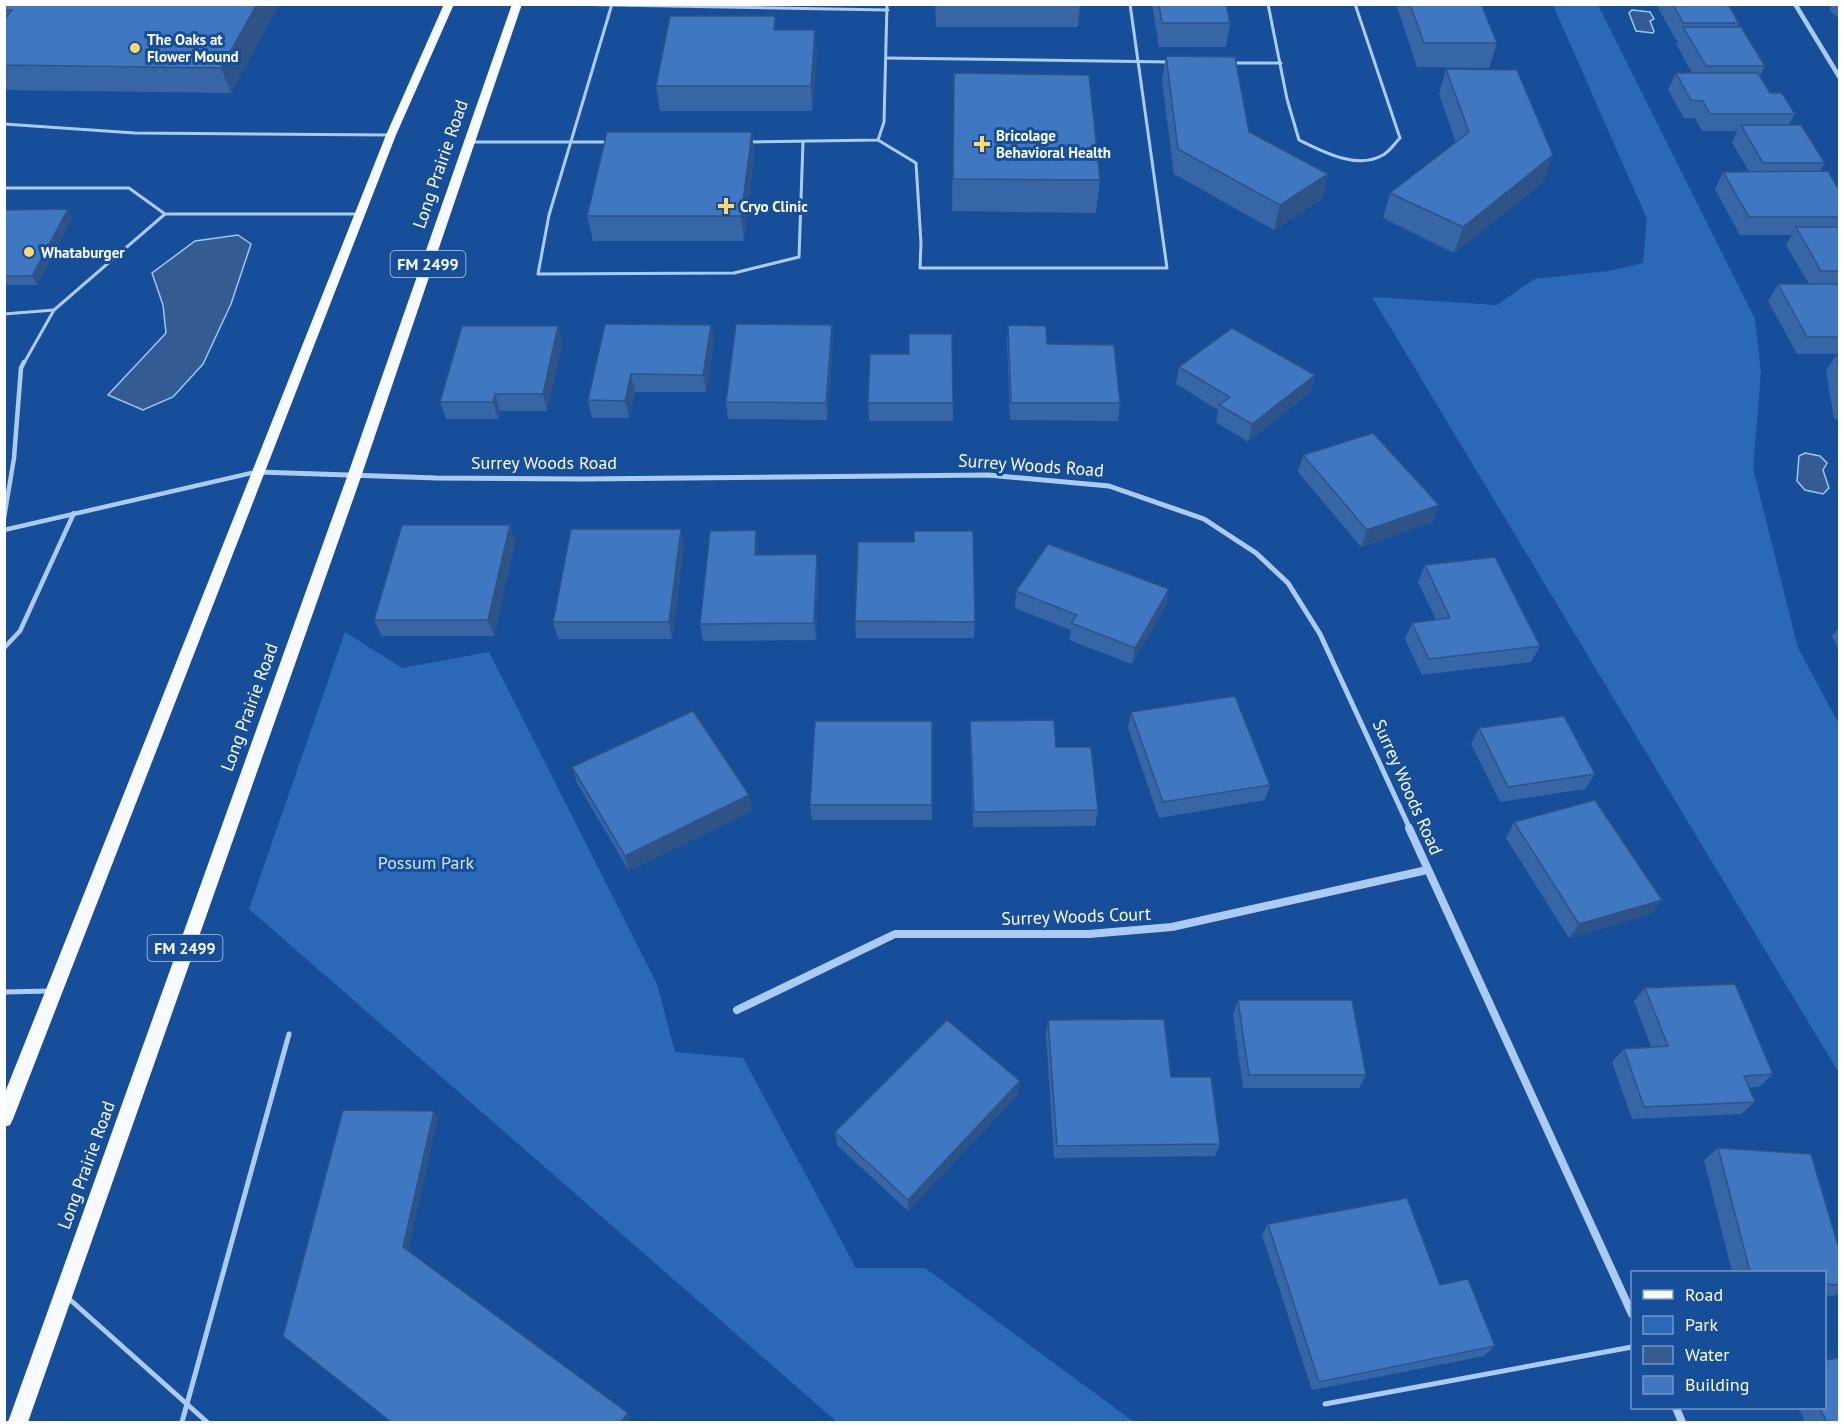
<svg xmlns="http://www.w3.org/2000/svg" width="1844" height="1427" viewBox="0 0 1844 1427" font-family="'PT Sans',sans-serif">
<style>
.green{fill:#2a68b8}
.water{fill:#345c93;stroke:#9fc5f4;stroke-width:1.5}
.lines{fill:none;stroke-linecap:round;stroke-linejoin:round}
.lane-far2{stroke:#accbf2;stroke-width:3}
.lane-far1{stroke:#accbf2;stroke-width:4.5}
.lane{stroke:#accbf2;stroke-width:5}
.street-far2{stroke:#accbf2;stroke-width:4.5}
.street-far1{stroke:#accbf2;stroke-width:5}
.street{stroke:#accbf2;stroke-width:8}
.primary{fill:#f7faff;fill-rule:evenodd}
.wall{fill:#3766a6}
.shaded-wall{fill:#2d5387}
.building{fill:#4077c1;stroke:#2d5387;stroke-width:1.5}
.poi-dot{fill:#ffd76d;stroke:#174e9a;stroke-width:2}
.labels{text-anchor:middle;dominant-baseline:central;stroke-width:6;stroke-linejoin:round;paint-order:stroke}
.far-poi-label{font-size:15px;font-weight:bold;fill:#fff;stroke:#174e9a;text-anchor:start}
.shield{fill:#174e9a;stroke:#b9cae1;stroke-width:1.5}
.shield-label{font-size:16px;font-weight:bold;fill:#fff}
.street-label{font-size:18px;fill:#fff;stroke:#174e9a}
.park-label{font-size:18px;fill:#d4e6fc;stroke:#174e9a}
</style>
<rect width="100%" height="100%" fill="#174e9a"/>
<g class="green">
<polygon points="1553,5 1598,5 1755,319 1761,372 1753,468 1798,648 1839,724 1839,1073 1372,297 1497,305 1534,279 1609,271 1643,263 1647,219"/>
<polygon points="345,632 402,668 489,652 657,984 675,1052 743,1058 856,1268 925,1268 1134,1422 837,1422 249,909"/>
</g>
<g class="water">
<polygon points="1632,10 1650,12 1654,19 1650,21 1654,31 1653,33 1636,31 1629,13"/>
<polygon points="238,235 251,244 231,304 203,364 173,397 143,410 108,395 166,333 163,305 152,273 195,241"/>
<polygon points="1805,453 1820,456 1827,463 1823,470 1829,488 1823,494 1805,490 1797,481 1799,456"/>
</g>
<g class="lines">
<g class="lane-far2">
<polyline points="560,4 888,10"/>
<polyline points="612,4 549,215 538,274 734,273 799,257 803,142"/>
<path d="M1268,4L1287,99L1299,140C1323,152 1357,170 1383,155C1390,151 1395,143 1400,138L1355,4"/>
<polyline points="886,58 1170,62"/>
<polyline points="1232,63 1281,63"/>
<polyline points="4,124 135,133 391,135"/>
<polyline points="878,140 916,163 921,243 920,268 1167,268 1130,4"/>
<polyline points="470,142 611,142"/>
<polyline points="748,142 878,140 884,122 887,4"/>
<polyline points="4,188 129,188 165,214 360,214"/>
<polyline points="4,314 54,310"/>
<polyline points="24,363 54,310 165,214"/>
</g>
<g class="lane-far1">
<polyline points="4,518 14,458 21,368 24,362"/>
<polyline points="4,530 256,472"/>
<polyline points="4,648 20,631 74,513"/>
</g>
<g class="lane">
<polyline points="4,992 49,991"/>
<polyline points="67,1297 207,1422"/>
<polyline points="1325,1404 1632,1347"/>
<polyline points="182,1422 289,1034"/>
</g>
<polyline class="street-far2" points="1795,4 1840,78"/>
<polyline class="street-far1" points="259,472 437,478 582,479 988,475 1109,486 1204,519 1256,553 1288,583 1320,634 1410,829"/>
<g class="street">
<polyline points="1409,828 1632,1314"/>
<polyline points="737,1010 895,934 1089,934 1172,927 1427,870"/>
<polyline points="1676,1408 1682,1422"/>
</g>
<g class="primary">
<polygon points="444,4 454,4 396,135 13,1119 10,1125 4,1127 4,1095 386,135"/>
<polygon points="512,4 522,4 362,474 28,1422 8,1422 348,474"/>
</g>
</g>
<g class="wall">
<polygon points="4,4 279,4 231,93 4,90"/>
<polygon points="935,4 1080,4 1078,27 936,27"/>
<polygon points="1152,4 1226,4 1230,23 1226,47 1159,47"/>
<polygon points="1396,4 1481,4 1497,43 1489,68 1417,67"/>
<polygon points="1656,4 1728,4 1739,23 1737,27 1765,66 1760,76 1770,93 1795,114 1789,125 1825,163 1820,171 1839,190 1839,420 1834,419 1826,371 1837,354 1797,354 1768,301 1778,284 1809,284 1786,245 1792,235 1740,235 1715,189 1723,172 1749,172 1732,142 1737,131 1702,131 1695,118 1684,118 1668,90 1676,73 1692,73 1676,44 1678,40 1676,40"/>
<polygon points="1832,4 1839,4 1839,18 1829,10"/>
<polygon points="775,16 776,30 817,55 812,111 660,111 656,86"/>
<polygon points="1166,56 1249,132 1328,174 1322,199 1274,230 1174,174 1162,81"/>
<polygon points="1446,69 1544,181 1454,253 1383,218 1390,193 1456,143 1439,94"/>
<polygon points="954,73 1100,180 1096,213 952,211"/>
<polygon points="752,132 754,157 744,241 593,241 587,216"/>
<polygon points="4,210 72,218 37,285 4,285"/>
<polygon points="605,324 714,342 706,392 635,392 629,418 592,418 588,400"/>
<polygon points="1008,325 1047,344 1120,403 1118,421 1010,420 1007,343"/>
<polygon points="558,326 562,344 547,411 500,411 498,419 446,419 440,402"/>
<polygon points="833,342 827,420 728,419 726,402"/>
<polygon points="909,354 953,403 953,421 869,421 868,403"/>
<polygon points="1179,367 1315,375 1310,392 1248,442 1216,422 1218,410 1176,384"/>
<polygon points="1303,455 1439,505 1432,522 1361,547 1298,472"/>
<polygon points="510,525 515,542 494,636 382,636 374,620"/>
<polygon points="756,530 758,547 758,555 818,571 816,640 703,641 700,624"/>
<polygon points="684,546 672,639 558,639 553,622"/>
<polygon points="1425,565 1540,646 1531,662 1422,675 1405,639 1412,623 1436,620 1418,582"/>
<polygon points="1169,589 1166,606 1132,664 1069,640 1071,630 1015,608 1016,591"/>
<polygon points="855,621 975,622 974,638 856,638"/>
<polygon points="1839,627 1839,651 1832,636"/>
<polygon points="1131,712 1270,785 1265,800 1159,818 1128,728"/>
<polygon points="932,721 932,820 812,820 810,805"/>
<polygon points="970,721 1056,747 1098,810 1095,826 973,827 970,737"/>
<polygon points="1479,728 1595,774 1585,789 1500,802 1471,744"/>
<polygon points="572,767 749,795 752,811 629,871 577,783"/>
<polygon points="1514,822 1662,900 1651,914 1569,938 1506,838"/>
<polygon points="1645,988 1773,1074 1759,1087 1749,1088 1755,1102 1741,1114 1632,1119 1612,1062 1624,1049 1651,1047 1634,1001"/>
<polygon points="1238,1000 1366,1075 1359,1088 1243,1088 1233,1014"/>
<polygon points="1048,1020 1171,1077 1220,1144 1215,1156 1054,1158 1046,1034"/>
<polygon points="1018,1094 908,1211 837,1145 835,1132"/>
<polygon points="1718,1148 1839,1249 1839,1293 1834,1296 1824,1295 1824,1272 1732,1272 1704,1160"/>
<polygon points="1268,1224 1440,1285 1495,1346 1484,1356 1312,1390 1262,1235"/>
<polygon points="1798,1407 1824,1407 1839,1422 1805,1422"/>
</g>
<g class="shaded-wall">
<polygon points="257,4 279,4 231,93 221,68"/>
<polygon points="775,16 777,41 774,30"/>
<polygon points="815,30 817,55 812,111 811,86"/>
<polygon points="752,132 754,157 744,241 741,216"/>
<polygon points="1553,155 1544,181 1454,253 1463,227"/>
<polygon points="1328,174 1322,199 1274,230 1280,205"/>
<polygon points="68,209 72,218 37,285 32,276"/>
<polygon points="711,325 714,342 706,392 703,375"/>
<polygon points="832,325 833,342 827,420 826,403"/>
<polygon points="558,326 562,344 547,411 543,394"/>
<polygon points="631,374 635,392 629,418 625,401"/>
<polygon points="1315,375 1310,392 1248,442 1252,424"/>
<polygon points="495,394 500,411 498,419 493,402"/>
<polygon points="1439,505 1432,522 1361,547 1367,530"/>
<polygon points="510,525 515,542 494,636 488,620"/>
<polygon points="681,529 684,546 672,639 669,622"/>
<polygon points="756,530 758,547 757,572 755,555"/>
<polygon points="817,554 818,571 816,640 814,623"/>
<polygon points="1169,589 1166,606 1132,664 1135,648"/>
<polygon points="749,795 752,811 629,871 625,856"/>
<polygon points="1662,900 1651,914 1569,938 1579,924"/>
<polygon points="1020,1081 1018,1094 908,1211 908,1200"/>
<polygon points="434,1111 438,1118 408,1252 403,1247"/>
<polygon points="628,1413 631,1417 627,1422 621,1422"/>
</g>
<g class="building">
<polygon points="4,4 257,4 221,68 4,65 4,20 12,10 4,10"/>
<polygon points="1159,4 1226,4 1230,23 1162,23"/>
<polygon points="1410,4 1481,4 1497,43 1424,43"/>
<polygon points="1673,4 1728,4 1739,23 1683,23"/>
<polygon points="670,16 775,16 774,30 815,30 811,86 656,86"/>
<polygon points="1683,27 1741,27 1765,66 1706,66"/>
<polygon points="1166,56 1235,57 1249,132 1328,174 1280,205 1178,149"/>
<polygon points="1446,69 1517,70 1553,155 1463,227 1390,193 1469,132"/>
<polygon points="954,73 1089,75 1100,180 953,179"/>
<polygon points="1676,73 1758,73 1770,93 1782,93 1795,114 1710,114 1703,101 1691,100"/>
<polygon points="1741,125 1801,125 1825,163 1763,163"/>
<polygon points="607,132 752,132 741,216 587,216"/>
<polygon points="1828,171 1839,190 1839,217 1749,217 1723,172"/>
<polygon points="68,209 32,276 4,276 4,210"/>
<polygon points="1796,227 1839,227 1839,271 1821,271"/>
<polygon points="1778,284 1839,284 1839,337 1807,337"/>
<polygon points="605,324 711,325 703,375 631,374 625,401 588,400"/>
<polygon points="736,324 832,325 826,403 726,402"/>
<polygon points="1008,325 1046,326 1047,344 1114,345 1120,403 1011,403"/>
<polygon points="462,326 558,326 543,394 495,394 493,402 440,402"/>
<polygon points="1232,328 1315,375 1252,424 1219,405 1230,397 1179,367"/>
<polygon points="909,334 952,334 953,403 868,403 870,354 909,354"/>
<polygon points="1837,354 1839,354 1839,369"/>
<polygon points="1373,433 1439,505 1367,530 1303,455"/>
<polygon points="402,525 510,525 488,620 374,620"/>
<polygon points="571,529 681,529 669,622 553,622"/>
<polygon points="756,530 755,555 817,554 814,623 700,624 710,531"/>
<polygon points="914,531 973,531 975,622 855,621 858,542 914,542"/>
<polygon points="1048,544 1169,589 1135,648 1071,623 1077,615 1016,591"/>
<polygon points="1495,557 1540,646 1429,659 1412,623 1450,618 1425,565"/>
<polygon points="1235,696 1270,785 1163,802 1131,712"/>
<polygon points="693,711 749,795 625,856 572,767"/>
<polygon points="1564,716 1595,774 1508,787 1479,728"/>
<polygon points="1054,720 1056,747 1091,747 1098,810 974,812 970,721"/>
<polygon points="815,721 932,721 932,805 810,805"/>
<polygon points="1595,800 1662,900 1579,924 1514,822"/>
<polygon points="1735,984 1773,1074 1744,1076 1755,1102 1644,1107 1624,1049 1668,1046 1645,988"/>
<polygon points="1238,1000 1352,1000 1366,1075 1249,1075"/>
<polygon points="1164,1019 1171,1077 1211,1077 1220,1144 1057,1146 1048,1020"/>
<polygon points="947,1020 1020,1081 908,1200 835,1132"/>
<polygon points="343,1110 434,1111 403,1247 628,1413 621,1422 391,1422 283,1336"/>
<polygon points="1718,1148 1811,1154 1839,1249 1839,1285 1824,1284 1824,1272 1750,1272"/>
<polygon points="1407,1198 1440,1285 1468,1279 1495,1346 1319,1382 1268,1224"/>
<polygon points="1839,1358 1839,1422 1827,1422 1819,1407 1824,1407 1824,1360"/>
</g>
<g class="poi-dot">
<circle cx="135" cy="48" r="6"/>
<path d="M979 135h6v6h6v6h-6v6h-6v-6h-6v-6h6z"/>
<path d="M723 197h6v6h6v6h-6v6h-6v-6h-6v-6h6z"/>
<circle cx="29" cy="252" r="6"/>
</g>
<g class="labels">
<g class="far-poi-label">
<text x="147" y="39">The Oaks at<tspan x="147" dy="17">Flower Mound</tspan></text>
<text x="996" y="135">Bricolage<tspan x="996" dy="17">Behavioral Health</tspan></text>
<text x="740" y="206">Cryo Clinic</text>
<text x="41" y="252">Whataburger</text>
</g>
<g class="shield">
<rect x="390.5" y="251" width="75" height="26" rx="4.5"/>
<rect x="147.5" y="935" width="75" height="26" rx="4.5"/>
</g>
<g class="shield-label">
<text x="428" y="264">FM 2499</text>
<text x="185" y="948">FM 2499</text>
</g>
<g class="street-label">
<text transform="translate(440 164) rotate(-71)">Long Prairie Road</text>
<text x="544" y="462">Surrey Woods Road</text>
<text transform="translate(1031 465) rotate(4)">Surrey Woods Road</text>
<text transform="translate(249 707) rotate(-70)">Long Prairie Road</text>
<text transform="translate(1408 787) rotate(66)">Surrey Woods Road</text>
<text transform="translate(1076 916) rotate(-2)">Surrey Woods Court</text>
<text transform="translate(86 1165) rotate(-70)">Long Prairie Road</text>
</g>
<g class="park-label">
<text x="426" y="862">Possum Park</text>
</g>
</g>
<rect width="1844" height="1427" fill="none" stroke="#ffffff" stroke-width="12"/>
<rect x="1631" y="1271" width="195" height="138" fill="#174e9a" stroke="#7495c2" stroke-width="1.5"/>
<rect x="1643" y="1290" width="30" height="9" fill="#f7faff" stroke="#7495c2" stroke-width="1.5"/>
<text x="1685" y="1301" font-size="18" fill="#ffffff">Road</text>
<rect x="1643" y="1316" width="30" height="18" fill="#2a68b8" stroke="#7495c2" stroke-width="1.5"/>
<text x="1685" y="1331" font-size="18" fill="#ffffff">Park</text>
<rect x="1643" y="1346" width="30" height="18" fill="#345c93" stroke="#7495c2" stroke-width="1.5"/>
<text x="1685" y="1361" font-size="18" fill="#ffffff">Water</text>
<rect x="1643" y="1376" width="30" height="18" fill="#4077c1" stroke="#7495c2" stroke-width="1.5"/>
<text x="1685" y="1391" font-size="18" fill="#ffffff">Building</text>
</svg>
